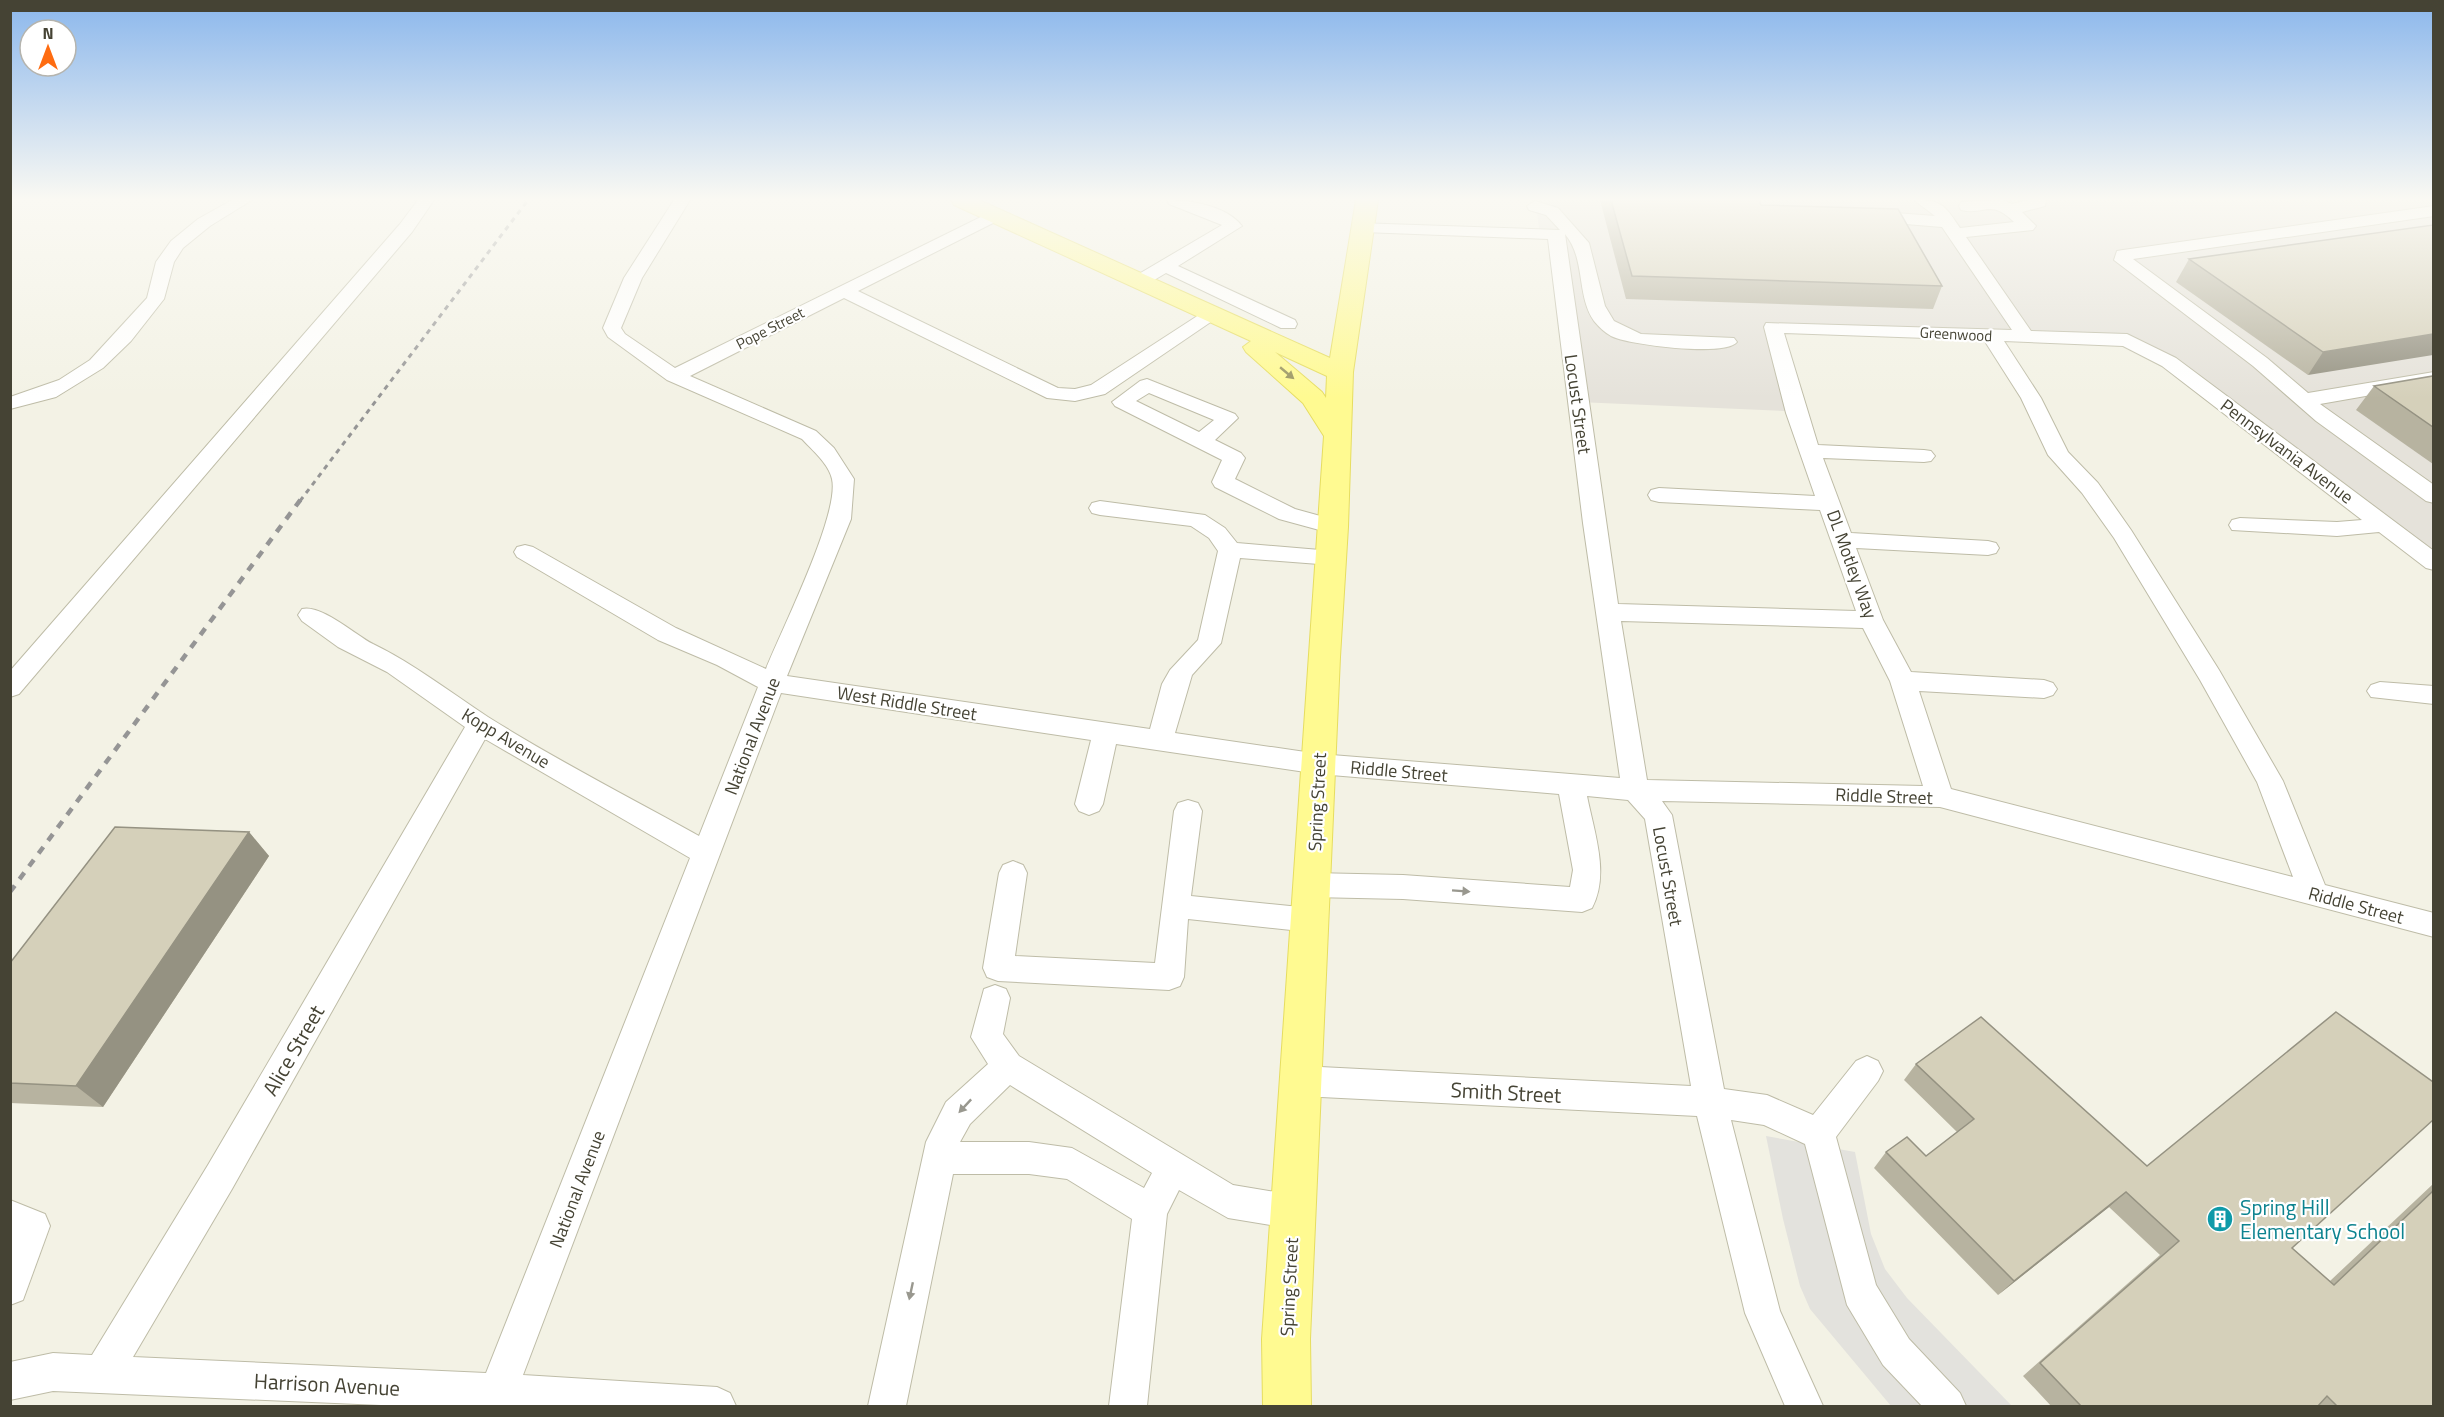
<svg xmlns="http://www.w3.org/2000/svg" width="2444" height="1417" viewBox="0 0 2444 1417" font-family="'Titillium Web',sans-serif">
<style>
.industrial{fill:#e5e2da}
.parking{fill:#e3e2dd}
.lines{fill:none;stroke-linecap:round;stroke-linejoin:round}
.minor-casing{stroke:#bebca7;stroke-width:2}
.major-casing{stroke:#e6dd60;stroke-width:2}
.minor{fill:#fff;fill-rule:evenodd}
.major{fill:#fffa91;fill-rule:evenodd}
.rail-far1{stroke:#959595;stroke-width:3;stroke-dasharray:5 5;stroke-linecap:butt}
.rail{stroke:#959595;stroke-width:4.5;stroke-dasharray:8 8;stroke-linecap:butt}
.wall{fill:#b7b3a0}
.shaded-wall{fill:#959282}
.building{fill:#d5d0ba;stroke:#959282;stroke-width:1.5}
.oneway{fill:#99955e}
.oneway2{fill:#99988f}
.labels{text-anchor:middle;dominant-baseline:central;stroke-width:4.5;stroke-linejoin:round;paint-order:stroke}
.far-street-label{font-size:15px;fill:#454334;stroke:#fff}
.street-label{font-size:18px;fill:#454334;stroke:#fff}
.near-street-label{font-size:21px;fill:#454334;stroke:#fff}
.near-culture-label{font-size:21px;fill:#0d838f;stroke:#fff;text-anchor:start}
</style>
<rect width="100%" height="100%" fill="#f3f2e5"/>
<polygon class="industrial" points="1535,200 2433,200 2433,564 2137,343 1774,327 1807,412 1578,402 1556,235 1540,234"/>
<polygon class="parking" points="1766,1136 1855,1152 1871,1234 1885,1269 1907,1298 2012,1406 1891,1406 1810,1309 1800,1286 1783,1219"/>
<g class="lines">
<defs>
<g id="minor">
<polygon points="232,200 252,200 210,226 183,248 174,262 164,299 131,341 103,368 56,397 10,409 10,397 59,380 90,360 147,298 156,262 171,241 198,219"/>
<polygon points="418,200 434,200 412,232 19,694 10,697 10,671 400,224"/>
<path d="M674,200H690L642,278L621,328L625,334L675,368L995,210L1003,215L1001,219L858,291L1058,388L1075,389L1091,385L1205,311L1212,309L1221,315L1105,394L1075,401L1047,398L844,298L690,376L816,431L834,448L854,479L851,519L787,676L1150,729L1162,684L1170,670L1198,640L1218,551L1209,538L1191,526L1100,515L1092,513L1089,508L1092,503L1100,501L1205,515L1225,528L1237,543L1332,551L1340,553L1343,558L1340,563L1332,565L1240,558L1221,643L1192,675L1175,733L1319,754L1620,778L1583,523L1548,239L1363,232L1354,227L1357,223L1560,230L1546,215L1529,210L1527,206L1535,201L1558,208L1589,243L1605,306L1614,321L1641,334L1734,338L1737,342C1726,357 1628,345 1611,336C1604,332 1599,327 1594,321C1576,295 1586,259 1565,234L1618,604L1856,611L1820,510L1659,502L1651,500L1648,495L1651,490L1659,488L1815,496L1786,413L1764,327L1766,323L2012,330L1942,227L1869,221L1861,216L1869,211L1935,216L1914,200C1942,199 1946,207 1960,228L2014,222C1989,198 1986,216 1961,210L1959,206L1961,202L2003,200L2012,204L2028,200H2046L2045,206L2022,212L2036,226L2033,230L1966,237L2031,331L2127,334L2176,358L2434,551V570L2426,568L2379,532L2337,536L2232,530L2229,525L2232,520L2240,518L2337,522L2362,520L2162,366L2123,346L2004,341L2041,398L2068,452L2098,483L2131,530L2219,670L2283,781L2325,885L2434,913V937L1940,807L1662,801L1672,815L1724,1089L1767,1095L1813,1115L1856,1061L1867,1056L1878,1061L1883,1071L1878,1081L1836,1137L1876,1285L1909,1339L1960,1393L1966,1406H1922L1883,1365L1847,1305L1805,1144L1764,1125L1731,1120L1780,1311L1823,1406H1785L1745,1313L1697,1116L1301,1096L1290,1091L1285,1081L1290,1071L1301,1066L1691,1086L1645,819L1628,800L1587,796C1594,832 1610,874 1592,908L1582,912L1403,899L1312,897L1302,893L1298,885L1302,877L1312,873L1403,875L1570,887L1573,870L1559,794L1319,774L1116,744L1103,804L1099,811L1089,815L1079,811L1075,804L1091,740L781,693L523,1375L717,1387L730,1393L736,1406H404L53,1391L10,1400V1362L53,1353L92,1355L208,1165L465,727L387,672L338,647L302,621L298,615L302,609C321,604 354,634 373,644C414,664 450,692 488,717C556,760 629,797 699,836L758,687L717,665L658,640L517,557L514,552L517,547L525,545L533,547L676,628L766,669C781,631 840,514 832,479C829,464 812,450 802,439L667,380L608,337L603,328L624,278ZM1784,333L1984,340L2021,398L2048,455L2082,493L2114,538L2200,680L2257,782L2293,877L1951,789L1919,691L2044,698L2053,695L2057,689L2053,683L2044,680L1911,672L1883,620L1856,548L1988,555L1996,553L1999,548L1996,543L1988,541L1851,533L1823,458L1924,462L1931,461L1935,456L1931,451L1924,450L1818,445ZM1621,621L1863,628L1890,681L1923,786L1647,780ZM485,739L690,858L486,1373L133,1357L232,1189Z"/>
<path d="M1167,200C1190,200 1227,206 1242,226L1178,266L1295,320L1297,324L1295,328H1281L1166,273L1144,286H1132L1129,282L1132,278L1222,225L1169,204Z"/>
<polygon points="2434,206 2434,216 2133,259 2267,358 2308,393 2434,372 2434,384 2320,404 2434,485 2434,503 2426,501 2316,421 2253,366 2114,260 2117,251 2123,250"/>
<path d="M1147,379L1235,414L1238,418L1215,440L1241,453L1245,458L1235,479L1295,509L1342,522L1345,527L1342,532L1334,534L1279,519L1215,487L1212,482L1222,460L1115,406L1112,402L1140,381ZM1149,393L1214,420L1199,432L1136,401Z"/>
<polygon points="2380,682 2434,686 2434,704 2371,697 2367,691 2371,685"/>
<polygon points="1188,800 1198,803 1202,811 1191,896 1310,908 1320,911 1325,920 1320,929 1310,932 1188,919 1184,977 1180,986 1169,990 998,981 987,977 983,968 999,873 1003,865 1013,861 1023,865 1027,873 1015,956 1155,963 1174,811 1178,803"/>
<path d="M995,985L1006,989L1010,998L1003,1034L1019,1056L1233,1185L1294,1195L1306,1200L1311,1212L1306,1224L1294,1229L1228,1218L1179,1190L1167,1214L1147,1406H1109L1132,1219L1067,1179L1029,1174H953L906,1406H868L926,1142L946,1102L988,1064L971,1037L984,989ZM1010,1085L1152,1173L1144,1188L1072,1148L1029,1142H960L970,1124Z"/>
<polygon points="10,1200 45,1214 50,1226 23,1300 10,1305"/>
</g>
<path id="major" d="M951,200H979L1330,358L1356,200H1378L1353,372L1348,527L1340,657L1310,1339L1311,1406H1263L1262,1339L1324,436L1303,403L1246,352L1243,347L1251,341L954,205ZM1275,352L1327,376L1326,398L1322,392Z"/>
</defs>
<use href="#minor" class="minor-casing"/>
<use href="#major" class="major-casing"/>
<use href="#minor" class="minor"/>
<use href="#major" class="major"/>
<polyline class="rail-far1" points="300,501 528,200"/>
<polyline class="rail" points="10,892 301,499"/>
</g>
<g class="wall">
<polygon points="1600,200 1759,200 1761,205 1942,286 1933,309 1626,299"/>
<polygon points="2433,225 2308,375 2176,282 2189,259"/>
<polygon points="2433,376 2433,464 2356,410 2374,386"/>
<polygon points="249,832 269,856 103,1107 10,1103 10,963"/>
<polygon points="1916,1064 2147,1166 2292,1248 2330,1281 2433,1184 2433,1407 2052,1407 2023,1376 2160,1255 2109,1207 1998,1295 1874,1168 1886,1152 1926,1156 1957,1132 1904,1080"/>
</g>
<g class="shaded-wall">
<polygon points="2433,334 2433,355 2308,375 2323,352"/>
<polygon points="249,832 269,856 103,1107 76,1086"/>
<polygon points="2126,1192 2109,1207 1998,1295 2014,1281"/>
</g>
<g class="building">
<polygon points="1611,200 1759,200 1761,205 1898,209 1942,286 1632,276"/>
<polygon points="2433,225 2433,334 2323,352 2189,259"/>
<polygon points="2433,376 2433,427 2374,386"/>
<polygon points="115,827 249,832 76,1086 10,1083 10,963"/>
<polygon points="2336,1012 2433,1082 2433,1120 2292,1248 2334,1285 2433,1191 2433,1407 2338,1407 2327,1396 2317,1407 2082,1407 2040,1363 2179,1241 2126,1192 2014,1281 1886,1152 1907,1137 1926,1156 1974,1119 1916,1064 1981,1017 2147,1166"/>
</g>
<defs><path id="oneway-solid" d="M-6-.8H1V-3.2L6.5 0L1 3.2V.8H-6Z" transform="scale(1.5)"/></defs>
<use class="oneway" href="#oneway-solid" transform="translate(1287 373) rotate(40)"/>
<g class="oneway2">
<use href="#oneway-solid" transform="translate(1461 891) rotate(4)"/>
<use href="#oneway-solid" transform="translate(965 1106) rotate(133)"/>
<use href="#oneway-solid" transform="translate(911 1291) rotate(102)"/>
</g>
<linearGradient id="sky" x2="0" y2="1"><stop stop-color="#8bb7ec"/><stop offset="0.5" stop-color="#faf9f3"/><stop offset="1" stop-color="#faf9f3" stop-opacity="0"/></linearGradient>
<rect width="2444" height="398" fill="url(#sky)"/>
<defs>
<symbol id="building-disc" viewBox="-11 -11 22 22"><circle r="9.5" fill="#0f9aa8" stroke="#fff"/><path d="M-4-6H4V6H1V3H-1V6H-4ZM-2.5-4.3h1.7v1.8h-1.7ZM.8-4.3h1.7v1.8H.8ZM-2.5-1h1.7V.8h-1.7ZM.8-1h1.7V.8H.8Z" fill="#fff"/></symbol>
</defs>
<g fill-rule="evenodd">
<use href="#building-disc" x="2205" y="1204" width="30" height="30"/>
</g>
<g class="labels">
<g class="far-street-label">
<text transform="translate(770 328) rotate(-27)">Pope Street</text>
<text transform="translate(1956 334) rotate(3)">Greenwood</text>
</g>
<g class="street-label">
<text transform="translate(1578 404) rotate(82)">Locust Street</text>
<text transform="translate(2287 451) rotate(37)">Pennsylvania Avenue</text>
<text transform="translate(1852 564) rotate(70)">DL Motley Way</text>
<text transform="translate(907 703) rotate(9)">West Riddle Street</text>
<text transform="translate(752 736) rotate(-69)">National Avenue</text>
<text transform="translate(506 738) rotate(31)">Kopp Avenue</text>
<text transform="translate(1399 771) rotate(5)">Riddle Street</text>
<text transform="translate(1884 796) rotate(2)">Riddle Street</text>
<text transform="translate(1317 802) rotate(-87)">Spring Street</text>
<text transform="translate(1668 876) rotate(80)">Locust Street</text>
<text transform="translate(2356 905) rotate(15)">Riddle Street</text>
<text transform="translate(577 1189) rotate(-69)">National Avenue</text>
<text transform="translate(1289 1287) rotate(-87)">Spring Street</text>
</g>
<g class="near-street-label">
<text transform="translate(293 1050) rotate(-60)">Alice Street</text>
<text transform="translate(1506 1092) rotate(3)">Smith Street</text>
<text transform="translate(327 1384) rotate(3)">Harrison Avenue</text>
</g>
<g class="near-culture-label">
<text x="2240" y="1207">Spring Hill<tspan x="2240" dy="24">Elementary School</tspan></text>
</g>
</g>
<rect width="2444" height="1417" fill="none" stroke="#454334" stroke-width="24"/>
<g transform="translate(48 48)"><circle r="28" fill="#ffffff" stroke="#b5b4ae" stroke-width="1.5"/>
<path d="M0-4.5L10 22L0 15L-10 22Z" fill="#fe6c11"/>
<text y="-9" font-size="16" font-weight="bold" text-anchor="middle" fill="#454334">N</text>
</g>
</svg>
